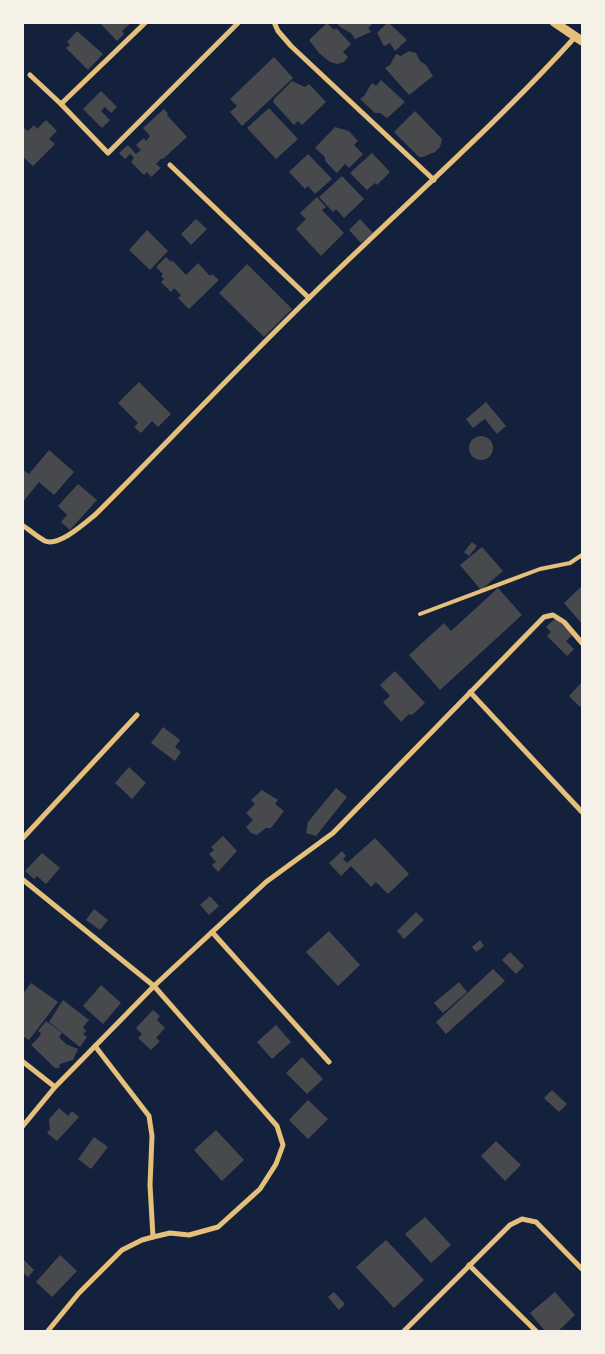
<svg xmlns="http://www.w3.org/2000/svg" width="605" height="1354" viewBox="0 0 605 1354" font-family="Inter,sans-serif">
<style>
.building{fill:#48494c}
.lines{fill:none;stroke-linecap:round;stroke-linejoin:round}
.service{stroke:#e5c07b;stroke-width:4}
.minor{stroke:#e5c07b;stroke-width:5}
.tertiary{stroke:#e5c07b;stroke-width:9}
</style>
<rect width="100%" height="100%" fill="#14213d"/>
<g class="building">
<polygon points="99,22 132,22 122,31 124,34 117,41"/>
<polygon points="336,22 374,22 368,28 371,32 355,39 351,33 340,27"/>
<polygon points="388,22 407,40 395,51 390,43 384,46 377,33"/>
<polygon points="327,23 334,30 336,28 351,44 343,52 348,57 344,62 337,64 330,62 319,53 309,40"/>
<polygon points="77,31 103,54 88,70 66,48 70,45 67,42"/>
<polygon points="409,51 416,53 420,61 426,65 433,76 409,95 385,68 390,65 396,54 401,56"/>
<polygon points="274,57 293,78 242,126 230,112 237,106 230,99"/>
<polygon points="381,80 405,102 387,118 380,113 375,113 360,99 364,96 372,83 376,86"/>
<polygon points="292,81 305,87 309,84 326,102 302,125 298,121 294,125 273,102 274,99"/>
<polygon points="101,91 117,107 111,113 105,107 101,111 110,120 102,128 83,109"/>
<polygon points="269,108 298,139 276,159 247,128"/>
<polygon points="164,109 168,114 167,115 187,137 163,159 162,158 156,164 161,168 151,177 147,172 144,175 131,162 134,158 130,154 125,159 119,153 128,145 136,154 141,150 136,145 144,138 146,141 150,136 143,128"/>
<polygon points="415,111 442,139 440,147 435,152 423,157 419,157 394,132"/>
<polygon points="46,120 57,131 49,139 55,144 33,166 22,156 22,127 28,131 34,125 37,129"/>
<polygon points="335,127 349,131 358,141 354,145 363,154 349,168 345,164 337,173 326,162 324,156 315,148"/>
<polygon points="372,153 390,172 377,185 375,183 367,190 350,173"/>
<polygon points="308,154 332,179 315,194 308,186 305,189 289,172"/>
<polygon points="342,176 364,199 344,218 336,209 333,212 319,197"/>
<polygon points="317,197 326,207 322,210 344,233 321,256 296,229 306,219 300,213"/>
<polygon points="196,219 207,229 191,245 181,234"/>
<polygon points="360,219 373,233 361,243 349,230"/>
<polygon points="147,230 168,251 150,270 129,250"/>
<polygon points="166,257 171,262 172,260 186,275 198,263 210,276 212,274 219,280 189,309 178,298 181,295 174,288 171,292 161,282 164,279 161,276 163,274 156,267"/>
<polygon points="247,264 292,309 264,337 219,293"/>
<polygon points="139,382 171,414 158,427 152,421 141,433 134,427 138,423 118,403"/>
<polygon points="486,402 506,426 497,434 485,419 473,428 466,419"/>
<circle cx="481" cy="448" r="12"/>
<polygon points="49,450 74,472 54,495 39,482 22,503 22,469 29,474"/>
<polygon points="78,484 97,500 70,530 61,522 67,515 58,506"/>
<polygon points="472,542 477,546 469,556 464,552"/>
<polygon points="482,547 503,571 481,590 460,565"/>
<polygon points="582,586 582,624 564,603"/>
<polygon points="498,588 522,615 440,690 409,655 444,623 451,631"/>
<polygon points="556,618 572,635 566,641 574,649 567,656 547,636 551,632 546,627"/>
<polygon points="395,671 425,703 412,715 409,714 401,722 383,702 390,696 380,685"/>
<polygon points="582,682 582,707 579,706 569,696"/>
<polygon points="163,727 180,740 175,747 181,752 175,761 151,743"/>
<polygon points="129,767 146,783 132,799 115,783"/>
<polygon points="336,788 347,797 316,836 306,833 308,822"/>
<polygon points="262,790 278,800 275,804 284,811 271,828 266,828 257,835 251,833 246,827 253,820 246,813 255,804 251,800"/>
<polygon points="223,836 237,851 218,872 212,865 216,862 209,854 214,850 211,847"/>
<polygon points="375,838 409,874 388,894 376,882 371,887 351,866 341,876 329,863 342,851 346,856 343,859 347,863"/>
<polygon points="42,853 60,868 46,884 37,876 34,879 25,871"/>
<polygon points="210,896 219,906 209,915 200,905"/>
<polygon points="94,909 108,920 100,930 86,920"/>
<polygon points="416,912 424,920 404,939 397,931"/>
<polygon points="329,931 360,965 338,986 306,952"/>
<polygon points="480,940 484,946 476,952 472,947"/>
<polygon points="510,952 524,966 516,974 502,960"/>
<polygon points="493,969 505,981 446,1034 436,1022"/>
<polygon points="459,982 467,992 443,1013 434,1003"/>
<polygon points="31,983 58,1002 29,1040 22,1036 22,995"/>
<polygon points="101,985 121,1003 103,1024 83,1006"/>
<polygon points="63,1000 89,1020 83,1027 86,1031 83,1034 87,1037 80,1047 49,1022"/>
<polygon points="153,1010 160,1016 157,1020 165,1028 156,1038 160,1041 151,1050 138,1038 142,1034 136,1028"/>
<polygon points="46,1021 62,1033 59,1037 66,1044 78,1049 73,1060 60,1064 59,1068 55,1068 31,1045 39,1037 41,1033 38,1031"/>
<polygon points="276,1025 291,1042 272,1059 257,1042"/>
<polygon points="302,1057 323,1079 307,1094 286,1073"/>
<polygon points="552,1090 567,1104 559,1112 544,1098"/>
<polygon points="308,1100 328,1119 308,1139 289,1120"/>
<polygon points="59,1108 68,1116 72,1111 79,1117 57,1141 47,1133 50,1129 49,1119"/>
<polygon points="216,1130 244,1160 222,1181 194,1150"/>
<polygon points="94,1137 108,1147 91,1169 78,1159"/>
<polygon points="496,1141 521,1165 505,1181 481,1156"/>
<polygon points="425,1217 451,1245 431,1263 405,1234"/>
<polygon points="386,1240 424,1280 394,1308 356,1267"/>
<polygon points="60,1255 77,1271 52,1297 36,1282"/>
<polygon points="24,1260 34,1270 28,1277 22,1272"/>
<polygon points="334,1292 345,1304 339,1310 328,1297"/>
<polygon points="555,1292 575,1315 557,1332 546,1332 530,1313"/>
</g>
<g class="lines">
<polyline class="service" points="420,614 540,569 570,563 582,555"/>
<g class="minor">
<polyline points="274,22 278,31 291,46 434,180"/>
<polyline points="30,75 61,104 108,153 239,22"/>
<polyline points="61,104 146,22"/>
<polyline points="170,165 309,298"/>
<path d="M22,525C30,530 37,537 45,541C59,547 86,522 96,514C167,443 236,369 308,299C397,211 492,129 576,36"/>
<polyline points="470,692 582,812"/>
<polyline points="22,839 137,715"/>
<polyline points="22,879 154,986 277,1126 283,1145 276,1164 260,1189 218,1227 189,1235 170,1233 153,1237 142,1240 122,1250 79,1293 47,1332"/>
<polyline points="212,932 329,1062"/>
<polyline points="95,1046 149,1116 152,1136 150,1185 153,1237"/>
<polyline points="22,1061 55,1087"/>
<polyline points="22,1127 55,1087 154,986 266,882 333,833 544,617 553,615 564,622 582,643"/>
<polyline points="469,1265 537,1332"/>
<polyline points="403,1332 510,1225 522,1219 536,1222 582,1269"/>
</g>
<polyline class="tertiary" points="554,22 582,41"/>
</g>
<rect width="605" height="1354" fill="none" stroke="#f6f1e7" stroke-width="48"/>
</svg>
